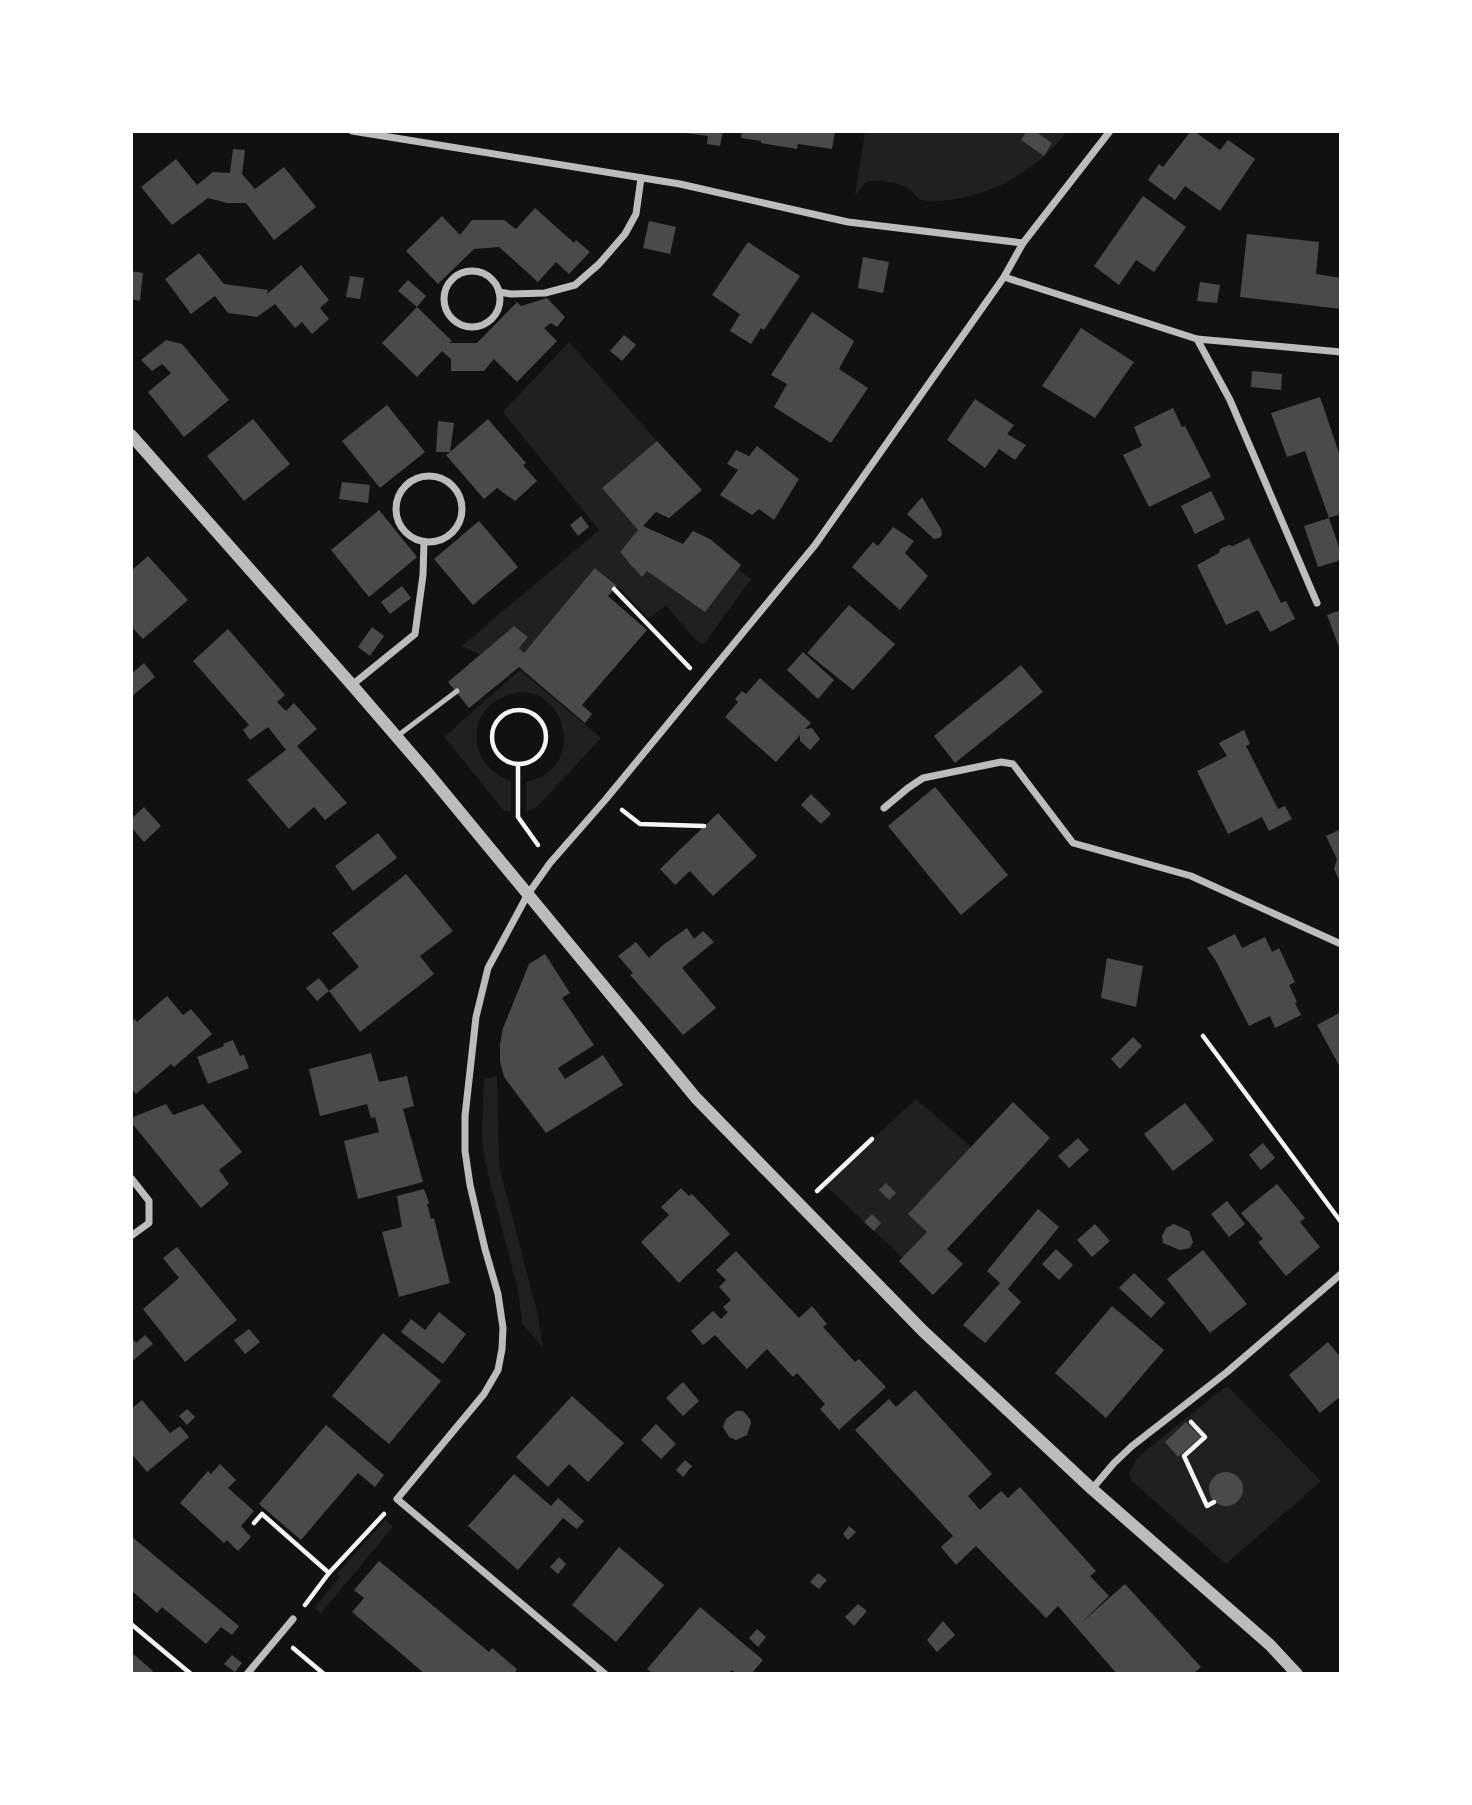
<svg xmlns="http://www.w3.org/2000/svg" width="1472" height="1805" viewBox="0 0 1472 1805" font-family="'Golos Text',sans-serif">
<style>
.green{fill:#202020}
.building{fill:#4a4a4a}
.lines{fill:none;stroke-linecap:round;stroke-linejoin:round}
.path{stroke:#f5f5f5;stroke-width:4.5}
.service{stroke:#bcbcbc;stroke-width:5}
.minor{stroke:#bcbcbc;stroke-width:7}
.tertiary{stroke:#bcbcbc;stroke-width:12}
</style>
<rect width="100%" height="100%" fill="#111"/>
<g class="green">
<path d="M865,131H1067C1036,173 985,200 933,201C916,202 918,195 906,187C899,183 877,179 869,181C862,184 859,191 855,196Z"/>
<polygon points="569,342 657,441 602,488 638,530 621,552 642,577 647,571 738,569 751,579 704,644 699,643 666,606 648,618 617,586 596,568 524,653 519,648 528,637 514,626 480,655 462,646 599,530 503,412"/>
<path d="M520,670L601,738L537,807L526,812V782C594,768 561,672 505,696C495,700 486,707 481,717C468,744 484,772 511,781V812L505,811L502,808L444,737Z"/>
<polygon points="497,1076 499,1166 538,1316 543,1348 522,1323 518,1290 489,1178 483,1151 482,1133 484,1079"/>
<polygon points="916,1099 971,1147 927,1232 903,1258 824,1184"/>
<polygon points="1228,1387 1321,1481 1226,1564 1132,1481 1129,1473 1138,1457 1224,1388"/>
<polygon points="385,1520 393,1527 321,1613 314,1608 340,1577 337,1574"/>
</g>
<g class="building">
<polygon points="685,131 723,131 720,146 707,144 708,136 685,133"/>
<polygon points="742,131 835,131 832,149 798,144 797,149 761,143 761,141 741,138"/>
<polygon points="1027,131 1035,131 1052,143 1044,156 1021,140"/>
<polygon points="1191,131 1194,131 1220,150 1228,140 1255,159 1220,211 1185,186 1175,200 1148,180 1159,164 1163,167"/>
<polygon points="233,149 245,150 242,174 255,189 284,167 316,207 274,240 246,203 227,203 208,198 172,225 141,187 176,159 197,185 213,172 230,173"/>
<polygon points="1143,196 1186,227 1154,272 1136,260 1119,285 1094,266"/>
<polygon points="535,208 574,243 576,240 590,252 569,274 556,262 538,282 499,247 487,248 474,249 438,284 406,251 442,216 460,235 472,220 504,220 516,229"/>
<polygon points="649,221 676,227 670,254 643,248"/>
<polygon points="1247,234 1319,242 1316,274 1341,278 1341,309 1240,297"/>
<polygon points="748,242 800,276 764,330 761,328 751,344 730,331 740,314 712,295"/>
<polygon points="199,253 224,284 268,290 267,294 301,265 329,300 320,308 329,319 312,334 302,322 295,328 275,304 257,317 228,313 215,296 191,314 165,279"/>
<polygon points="863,257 889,262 883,293 858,288"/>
<polygon points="131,271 143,273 140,301 131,299"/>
<polygon points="350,276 364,278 360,299 346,297"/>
<polygon points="408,280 426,296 417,307 452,341 449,343 477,343 517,302 521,306 547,298 565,317 557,327 551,323 544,328 557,341 517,382 494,359 484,371 451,371 451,359 442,351 417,377 382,343 417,307 398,291"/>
<polygon points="1200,282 1220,285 1217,303 1197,301"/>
<polygon points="812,312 854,341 839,369 868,388 831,443 774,407 787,384 771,375"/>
<polygon points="1081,328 1134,362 1095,418 1042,386"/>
<polygon points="624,335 636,345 622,361 610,351"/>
<polygon points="166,340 182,344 229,400 184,437 148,392 171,373 162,364 152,371 141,360"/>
<polygon points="1252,371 1282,374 1281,390 1251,387"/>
<polygon points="1320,397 1341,459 1341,514 1329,518 1341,553 1341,560 1318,567 1304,526 1329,518 1305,451 1287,457 1271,413"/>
<polygon points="975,399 1014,425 1007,434 1026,445 1015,460 999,449 985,468 947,440"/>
<polygon points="387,405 425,452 380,488 342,441"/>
<polygon points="1173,408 1182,427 1185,426 1211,477 1149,507 1123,455 1142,446 1134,427"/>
<polygon points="253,419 290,464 244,501 207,456"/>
<polygon points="488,419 526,463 523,465 537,481 515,501 497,488 484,499 446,455 450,452 436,452 438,421 454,423 450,452"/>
<polygon points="657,441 702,490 669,518 656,512 643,526 683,544 693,531 710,539 741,565 705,612 647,571 642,577 631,565 620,552 638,530 602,488"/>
<polygon points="757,446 799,479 774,520 759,509 752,515 720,495 738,470 727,464 736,450 749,456"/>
<polygon points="342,482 370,485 368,503 339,499"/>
<polygon points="1211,491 1225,519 1195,534 1181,506"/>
<polygon points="922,497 941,529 942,534 940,538 934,539 907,514"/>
<polygon points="379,510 417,557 369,597 331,550"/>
<polygon points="581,516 589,527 578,536 570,525"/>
<polygon points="479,521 518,567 473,605 434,559"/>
<polygon points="893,527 914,541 905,553 928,576 900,610 852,567 873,542 878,546"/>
<polygon points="1249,538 1281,603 1286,601 1295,619 1270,632 1258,610 1226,625 1197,565 1219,553 1220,549 1229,545 1233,546"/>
<polygon points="148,556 188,600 143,639 131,626 131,571"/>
<polygon points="595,568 617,586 608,596 647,630 582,705 592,714 585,723 519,667 469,708 448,682 514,626 528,637 519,648 524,653"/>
<polygon points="402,586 411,598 390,614 381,602"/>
<polygon points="849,605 895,644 853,690 807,653"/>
<polygon points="1341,610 1341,650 1340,650 1327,615"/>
<polygon points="372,627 384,636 370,656 358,647"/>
<polygon points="228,629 285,695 277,702 286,711 294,703 317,729 297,746 347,803 325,820 314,807 289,829 247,780 286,750 268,727 250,740 243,730 249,725 193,661"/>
<polygon points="803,652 834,680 818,699 787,670"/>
<polygon points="144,663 155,677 131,697 131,674"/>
<polygon points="1021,665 1043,692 955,763 934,736"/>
<polygon points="760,678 811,723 805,729 812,728 820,739 810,750 800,741 800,735 776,762 725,717 738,702 735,699 742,691 746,694"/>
<polygon points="1244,730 1250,744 1246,746 1278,809 1285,806 1292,819 1269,831 1262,817 1228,834 1197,771 1227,756 1219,743"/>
<polygon points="935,787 1008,875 961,915 888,826"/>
<polygon points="811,794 831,814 821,824 801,805"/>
<polygon points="144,807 161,826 144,842 131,827 131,819"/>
<polygon points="718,813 757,856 713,896 690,871 675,885 660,869"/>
<polygon points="1341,829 1341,884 1334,869 1337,859 1326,836"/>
<polygon points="378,833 397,858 353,891 335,866"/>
<polygon points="406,874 453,931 420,956 434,974 360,1032 329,991 359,967 332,933"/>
<polygon points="687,928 694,939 703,931 714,942 682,968 716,1008 683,1035 632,977 630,975 633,973 618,956 636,942 649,958 663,945"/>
<polygon points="1235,934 1242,948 1265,937 1272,952 1279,948 1295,982 1289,985 1297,1002 1295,1003 1301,1015 1275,1028 1270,1016 1249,1026 1216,961 1207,948"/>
<polygon points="545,954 570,993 562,998 594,1045 558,1068 565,1079 603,1055 623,1085 546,1133 504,1077 500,1061 500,1044 503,1028 529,964"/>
<polygon points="1107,958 1143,966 1136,1007 1101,998"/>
<polygon points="319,978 329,991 317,1001 306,988"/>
<polygon points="167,996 183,1015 191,1009 212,1034 174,1067 171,1064 136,1094 131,1088 131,1023 135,1019 137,1022"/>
<polygon points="1341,1012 1341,1069 1317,1025"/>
<polygon points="1133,1037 1142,1046 1120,1069 1111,1059"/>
<polygon points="233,1040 240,1056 244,1055 249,1068 208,1084 197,1057 224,1046 223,1044"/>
<polygon points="371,1053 379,1082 407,1076 414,1106 403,1109 423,1182 358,1199 344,1141 379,1132 375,1117 371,1118 367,1104 320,1116 309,1069"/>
<polygon points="1013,1102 1050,1138 947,1249 963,1264 933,1295 899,1261 927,1232 908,1214"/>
<polygon points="1185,1103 1214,1140 1173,1171 1144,1134"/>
<polygon points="166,1104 173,1115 203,1104 242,1152 219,1170 229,1184 201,1208 131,1122 131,1118"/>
<polygon points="1078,1138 1089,1150 1069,1168 1058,1156"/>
<polygon points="1263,1143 1275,1158 1261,1170 1249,1155"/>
<polygon points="886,1183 896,1193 889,1200 879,1190"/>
<polygon points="1277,1184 1305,1218 1300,1222 1320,1247 1286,1276 1258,1242 1263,1239 1241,1213"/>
<polygon points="681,1188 689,1196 692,1194 730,1234 679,1283 641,1242 669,1215 661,1207"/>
<polygon points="424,1189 429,1203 427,1204 431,1219 434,1218 450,1283 399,1297 382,1232 402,1227 397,1196"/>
<polygon points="1227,1201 1245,1224 1229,1237 1211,1214"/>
<polygon points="1038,1209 1059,1227 1008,1289 1021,1302 985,1343 963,1325 1000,1283 987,1271"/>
<polygon points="872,1214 881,1223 874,1231 864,1222"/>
<polygon points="1095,1224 1110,1241 1092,1257 1077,1240"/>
<polygon points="1174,1224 1189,1231 1193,1242 1190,1248 1180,1250 1163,1243 1162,1236 1166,1228"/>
<polygon points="177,1247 237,1320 185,1362 143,1309 179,1278 163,1258"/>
<polygon points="1056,1249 1073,1265 1059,1280 1042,1264"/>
<polygon points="1203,1250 1247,1304 1210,1333 1167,1279"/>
<polygon points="736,1251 799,1318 812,1306 827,1324 823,1327 855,1362 859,1359 886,1387 839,1430 820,1409 825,1404 797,1373 793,1377 767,1349 747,1369 715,1335 703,1345 691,1331 713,1311 721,1319 728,1312 723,1307 731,1300 719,1287 726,1280 716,1270"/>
<polygon points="1134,1273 1165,1303 1151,1318 1119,1288"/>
<polygon points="1112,1306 1164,1350 1106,1418 1055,1373"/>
<polygon points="439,1312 466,1334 443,1364 401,1332 411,1319 425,1330"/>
<polygon points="249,1329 260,1342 245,1354 234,1340"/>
<polygon points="383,1333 441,1381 389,1444 332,1396"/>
<polygon points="145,1335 153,1344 131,1362 131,1337 136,1343"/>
<polygon points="1328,1342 1341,1358 1341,1396 1320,1413 1289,1375"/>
<polygon points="683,1382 699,1401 683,1416 666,1398"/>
<polygon points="915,1390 992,1474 968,1496 980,1510 1001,1491 1008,1498 1020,1487 1096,1571 1090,1576 1109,1596 1080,1624 1125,1584 1201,1667 1193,1674 1117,1674 1058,1606 1046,1618 976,1546 956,1565 941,1547 953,1536 855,1430 889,1399 896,1407"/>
<polygon points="572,1396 624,1443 588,1482 569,1464 548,1487 516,1457"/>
<polygon points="142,1400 170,1433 180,1426 189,1437 147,1472 131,1453 131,1409"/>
<polygon points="187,1409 195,1417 187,1425 179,1416"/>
<polygon points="736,1411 743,1411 750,1419 751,1423 747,1435 736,1440 729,1437 723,1427 726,1419"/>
<polygon points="1186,1422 1201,1437 1178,1457 1165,1442"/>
<polygon points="656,1424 676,1444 661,1459 641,1440"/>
<polygon points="326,1425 384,1475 375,1487 358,1473 301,1540 259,1504"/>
<polygon points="685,1460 692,1466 683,1477 676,1470"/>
<polygon points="220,1464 236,1480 228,1488 254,1511 241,1526 251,1537 238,1551 227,1540 224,1543 180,1503 208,1471 211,1474"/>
<circle cx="1226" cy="1489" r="17"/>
<polygon points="514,1474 551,1506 558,1498 584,1521 577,1529 563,1518 518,1570 468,1526"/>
<polygon points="849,1526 856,1532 848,1540 843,1534"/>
<polygon points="131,1536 239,1626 232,1635 221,1627 206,1644 162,1607 157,1613 131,1590"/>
<polygon points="619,1547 664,1585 616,1642 572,1605"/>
<polygon points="559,1557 566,1564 558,1574 550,1567"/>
<polygon points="379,1561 489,1652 492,1648 517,1669 514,1674 425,1674 404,1656 352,1612 364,1598 354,1590"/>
<polygon points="818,1573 827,1580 819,1589 810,1582"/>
<polygon points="858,1604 867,1611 854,1626 845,1617"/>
<polygon points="700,1607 763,1660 751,1674 736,1674 732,1670 728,1674 653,1674 647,1669"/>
<polygon points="943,1621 955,1635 937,1652 927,1640"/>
<polygon points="757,1629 766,1637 758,1647 749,1638"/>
<polygon points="131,1652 153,1671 150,1674 131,1674"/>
<polygon points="232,1655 242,1663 235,1672 224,1664"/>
</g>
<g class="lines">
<g class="path">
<polyline points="614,589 690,668"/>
<circle cx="519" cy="737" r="27"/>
<polyline points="518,765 518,817 538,845"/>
<polyline points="622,810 640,824 704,826"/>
<polyline points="1203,1036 1341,1222"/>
<polyline points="817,1191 872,1139"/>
<polyline points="1191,1422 1205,1437 1184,1456 1207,1506 1214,1502"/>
<polyline points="254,1523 262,1514 329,1573"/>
<polyline points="305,1605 329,1573 384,1514"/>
<polyline points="131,1624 191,1674"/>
<polyline points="293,1648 324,1674"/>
</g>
<polyline class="service" points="396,737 457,691"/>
<g class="minor">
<polyline points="352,131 680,184 848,222 1023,243"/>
<circle cx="472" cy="299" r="28"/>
<polyline points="1004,277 1197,339 1230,400 1317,603"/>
<polyline points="499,292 511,294 545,293 575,285 599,264 625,234 636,214 641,178"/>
<polyline points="1197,339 1341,352"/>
<circle cx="429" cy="509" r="33"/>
<polyline points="352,685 415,634 423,575 424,542"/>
<polyline points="884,808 908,788 923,778 1001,762 1013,764 1073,843 1191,876 1341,944"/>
<polyline points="131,1178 149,1201 149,1223 131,1236"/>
<polyline points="1092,1489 1114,1463 1132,1446 1227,1372 1341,1274"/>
<polyline points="247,1674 293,1619"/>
<polyline points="605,1674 397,1499 484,1394 498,1370 502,1349 503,1328 498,1294 485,1249 470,1185 465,1151 465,1116 476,1017 488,968 528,894 550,863 606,799 815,545 1004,277 1023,243 1110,131"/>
</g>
<polyline class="tertiary" points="131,435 352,685 427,772 696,1098 923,1331 1092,1489 1270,1645 1297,1674"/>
</g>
<rect width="1472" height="1805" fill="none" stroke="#ffffff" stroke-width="266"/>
</svg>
